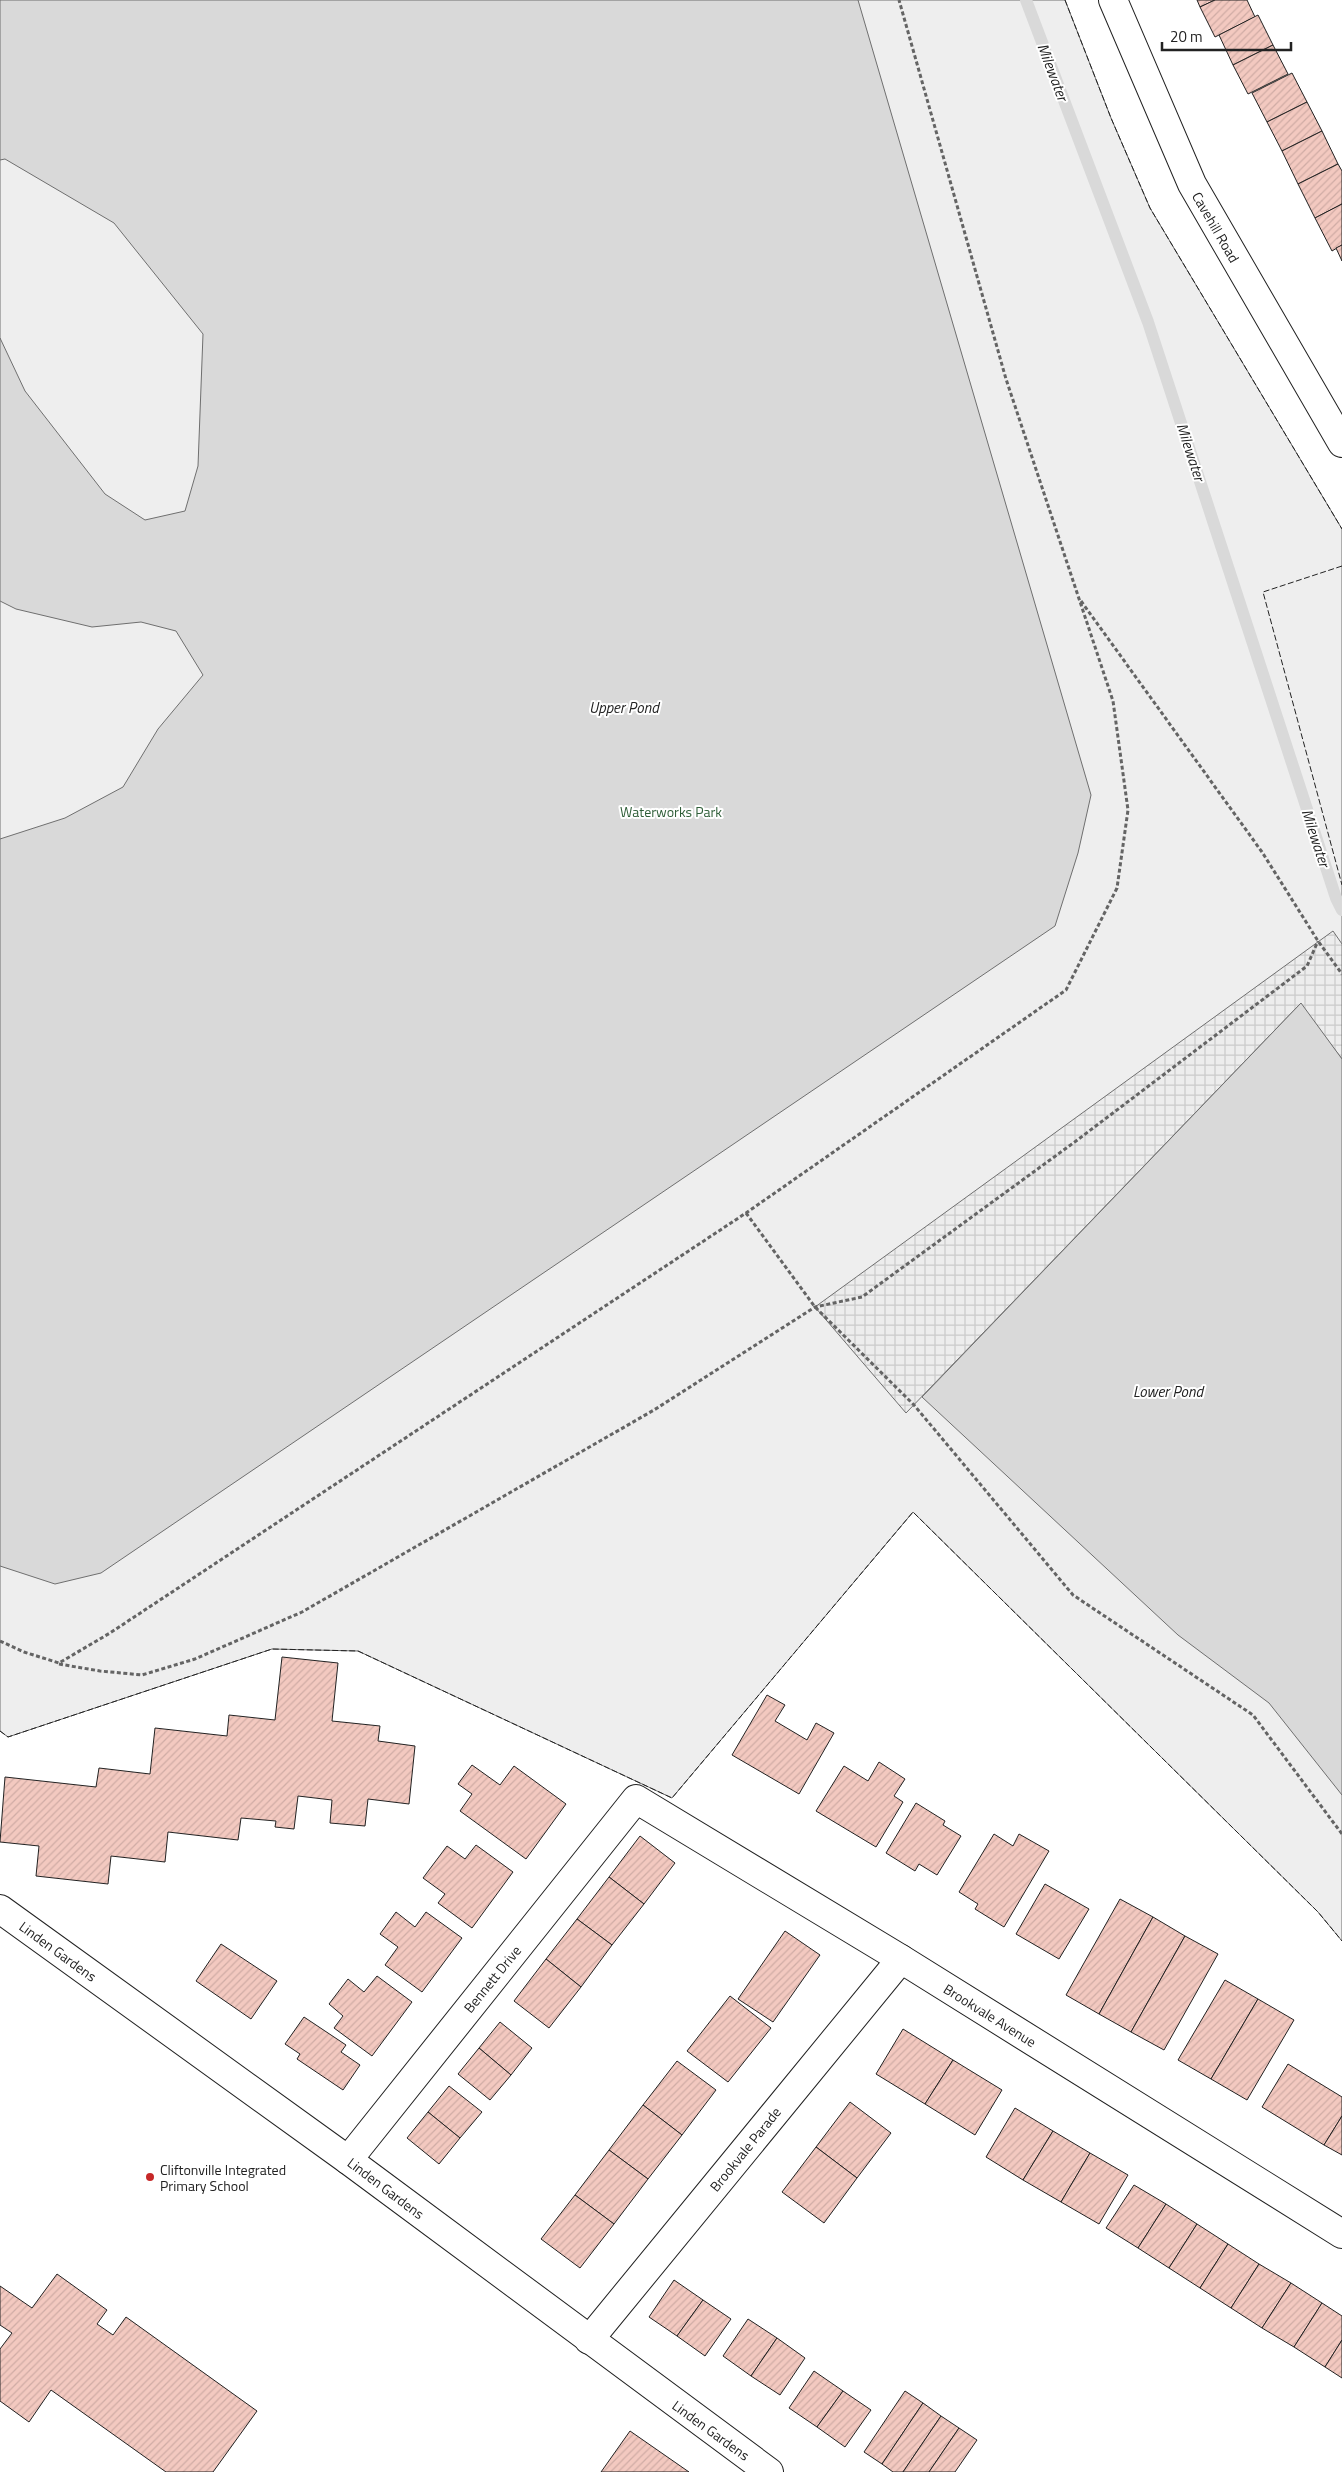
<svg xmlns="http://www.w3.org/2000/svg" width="1342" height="2472" viewBox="0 0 1342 2472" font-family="'Titillium Web',sans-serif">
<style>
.park{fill:#eee;stroke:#6f6f6f}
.plaza{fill:url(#plaza-grid);stroke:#6f6f6f}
.water{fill:#d9d9d9;stroke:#6f6f6f}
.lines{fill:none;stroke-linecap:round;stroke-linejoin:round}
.stream{stroke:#d9d9d9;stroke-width:12}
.building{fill:url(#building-hatch);stroke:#222}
.street-casing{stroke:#222;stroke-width:30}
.secondary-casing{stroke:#222;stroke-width:30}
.path{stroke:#646464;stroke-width:3;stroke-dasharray:4 2.5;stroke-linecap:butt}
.street{stroke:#fff;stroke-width:28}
.secondary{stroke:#fff;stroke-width:28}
.fence{stroke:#222;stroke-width:1;stroke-dasharray:6 2.5;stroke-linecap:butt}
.poi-dot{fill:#c62828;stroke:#fff;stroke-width:2}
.labels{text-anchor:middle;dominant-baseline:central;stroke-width:4;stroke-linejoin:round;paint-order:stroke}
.street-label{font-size:14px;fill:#222;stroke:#fff}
.park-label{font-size:14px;fill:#2f5e38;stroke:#fff}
.poi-label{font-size:14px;fill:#222;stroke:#fff;text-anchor:start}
.water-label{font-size:15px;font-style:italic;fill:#222;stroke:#fff}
</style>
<defs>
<pattern id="plaza-grid" width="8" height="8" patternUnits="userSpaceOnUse" patternTransform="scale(1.25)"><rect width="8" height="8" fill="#ededed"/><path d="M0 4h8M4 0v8" fill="none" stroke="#cbcbcb"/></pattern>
<pattern id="building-hatch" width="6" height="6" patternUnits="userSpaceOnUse" patternTransform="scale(1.25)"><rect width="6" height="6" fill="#f3c9c0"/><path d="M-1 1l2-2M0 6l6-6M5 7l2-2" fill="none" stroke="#d0aca5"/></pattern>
</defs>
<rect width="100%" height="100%" fill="#fff"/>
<polygon class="park" points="0,0 1065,0 1111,118 1150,208 1342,529 1342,1941 1318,1912 913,1512 672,1798 358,1651 272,1649 8,1737 0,1731"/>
<polygon class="plaza" points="1333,931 1342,944 1342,1059 1300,1004 906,1413 815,1307"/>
<g class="water">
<polygon points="0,0 858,0 1091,795 1078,853 1055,926 101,1573 55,1584 0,1566 0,839 65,818 123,787 158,729 203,675 176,631 141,622 92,627 16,609 0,601 0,338 25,391 105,494 145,520 185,511 198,466 203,334 114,223 5,159 0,160"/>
<polygon points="1301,1003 1342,1059 1342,1795 1269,1703 1178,1635 922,1397"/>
</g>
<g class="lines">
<polyline class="stream" points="1026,0 1148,322 1336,898 1342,910"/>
</g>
<g class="building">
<polygon points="1197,0 1215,0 1200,7"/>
<polygon points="1215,0 1247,0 1255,17 1215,37 1200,7"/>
<polygon points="1258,15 1273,45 1233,65 1219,35"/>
<polygon points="1273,45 1288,74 1248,94 1233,65"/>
<polygon points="1292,73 1307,102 1267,122 1252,93"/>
<polygon points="1307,102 1322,131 1282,151 1267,122"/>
<polygon points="1322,131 1338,164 1298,184 1282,151"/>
<polygon points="1338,164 1342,171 1342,204 1315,218 1298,184"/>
<polygon points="1342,204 1342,245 1332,251 1315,218"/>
<polygon points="1342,245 1342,261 1336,248"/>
<polygon points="282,1657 338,1663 332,1721 380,1726 378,1741 415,1746 409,1804 368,1799 365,1826 330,1823 332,1800 298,1796 294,1829 275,1827 276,1821 241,1818 238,1840 168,1832 165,1862 111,1856 108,1884 36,1876 39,1846 0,1842 5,1777 96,1787 99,1768 150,1774 155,1728 227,1736 229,1715 275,1720"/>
<polygon points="767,1695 785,1705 775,1721 807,1740 816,1723 834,1733 799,1794 732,1755"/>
<polygon points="879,1762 905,1779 894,1796 903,1802 876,1847 816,1811 844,1766 868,1781"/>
<polygon points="472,1765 500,1785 514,1766 566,1804 526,1859 460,1811 472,1794 458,1784"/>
<polygon points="916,1803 945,1821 943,1825 961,1836 937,1875 919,1864 915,1871 886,1853"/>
<polygon points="994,1834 1013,1846 1019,1834 1049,1851 1004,1927 975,1909 978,1904 959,1892"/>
<polygon points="640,1836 675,1863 644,1904 609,1877"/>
<polygon points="476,1845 513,1872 472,1928 438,1903 445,1894 423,1878 447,1846 465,1859"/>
<polygon points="609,1877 644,1904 612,1945 577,1919"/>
<polygon points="1045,1884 1089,1909 1059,1959 1016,1934"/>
<polygon points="1120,1899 1153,1917 1099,2014 1066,1995"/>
<polygon points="396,1912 415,1927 426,1912 462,1938 422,1992 385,1965 398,1947 380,1934"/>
<polygon points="1153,1917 1185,1936 1131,2032 1099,2014"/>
<polygon points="577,1919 612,1945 581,1987 546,1959"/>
<polygon points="785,1931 820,1955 773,2022 738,1999"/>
<polygon points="1185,1936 1218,1954 1164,2050 1131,2032"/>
<polygon points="221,1944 277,1981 251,2019 196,1981"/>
<polygon points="546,1959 581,1987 549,2028 514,2001"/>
<polygon points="377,1976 412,2002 372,2056 334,2028 343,2016 329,2004 348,1979 364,1992"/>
<polygon points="1225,1980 1258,1999 1211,2079 1178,2060"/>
<polygon points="730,1996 771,2028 728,2082 687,2051"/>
<polygon points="1258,1999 1294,2020 1247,2100 1211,2079"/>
<polygon points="304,2017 346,2045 341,2052 360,2065 343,2090 297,2059 300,2054 285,2044"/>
<polygon points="500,2022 532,2048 511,2075 479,2048"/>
<polygon points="903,2029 953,2060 925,2104 876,2074"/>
<polygon points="479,2048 511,2075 490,2100 458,2074"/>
<polygon points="953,2060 1002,2090 975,2135 925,2104"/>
<polygon points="677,2061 716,2090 682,2135 643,2105"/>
<polygon points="1288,2064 1342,2097 1342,2116 1324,2145 1262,2107"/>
<polygon points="449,2086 482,2112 460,2138 428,2112"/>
<polygon points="850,2102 891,2133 857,2178 816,2147"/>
<polygon points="643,2105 682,2135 648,2179 609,2150"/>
<polygon points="1015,2108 1053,2131 1023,2180 986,2157"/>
<polygon points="428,2112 460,2138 439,2164 407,2138"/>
<polygon points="1342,2116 1342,2155 1324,2145"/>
<polygon points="1053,2131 1090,2153 1061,2202 1023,2180"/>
<polygon points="816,2147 857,2178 824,2223 782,2192"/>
<polygon points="609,2150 648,2179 614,2224 575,2195"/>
<polygon points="1090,2153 1128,2175 1099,2224 1061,2202"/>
<polygon points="1134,2185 1166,2204 1138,2248 1106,2228"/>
<polygon points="575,2195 614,2224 580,2268 541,2239"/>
<polygon points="1166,2204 1197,2224 1169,2268 1138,2248"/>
<polygon points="1197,2224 1228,2244 1200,2288 1169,2268"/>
<polygon points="1228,2244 1259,2264 1231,2308 1200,2288"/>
<polygon points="1259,2264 1291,2283 1262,2328 1231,2308"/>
<polygon points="57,2274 107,2310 97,2324 113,2335 126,2317 257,2411 213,2472 166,2472 51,2390 29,2422 0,2401 0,2349 12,2333 0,2325 0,2286 32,2308"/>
<polygon points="674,2280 703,2300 677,2336 649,2317"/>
<polygon points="1291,2283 1322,2303 1294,2347 1262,2328"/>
<polygon points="703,2300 731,2319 705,2356 677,2336"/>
<polygon points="1322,2303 1342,2316 1342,2340 1325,2367 1294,2347"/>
<polygon points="748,2319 777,2338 751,2376 723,2356"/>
<polygon points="777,2338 805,2358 780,2395 751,2376"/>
<polygon points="1342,2340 1342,2378 1325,2367"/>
<polygon points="814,2371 843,2391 817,2427 789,2408"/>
<polygon points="843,2391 871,2410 845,2447 817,2427"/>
<polygon points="905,2391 923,2403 882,2464 864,2452"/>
<polygon points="923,2403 941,2416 903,2472 893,2472 882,2464"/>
<polygon points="941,2416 959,2428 929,2472 903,2472"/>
<polygon points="959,2428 977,2440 955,2472 929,2472"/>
<polygon points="630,2431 689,2472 601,2472"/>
</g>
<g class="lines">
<defs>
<g id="street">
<polyline points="0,1909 348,2160 769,2472"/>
<polyline points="348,2160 636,1799 901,1959 1342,2234"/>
<polyline points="589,2340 901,1959"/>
</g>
<polyline id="secondary" points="1113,0 1192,184 1342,443"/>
</defs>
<use href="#street" class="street-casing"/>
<use href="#secondary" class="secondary-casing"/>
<g class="path">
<polyline points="1081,601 1262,852 1318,941 1342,974"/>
<polyline points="746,1213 815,1307 914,1405 1073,1595 1253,1715 1342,1834"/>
<polyline points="0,1641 24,1652 59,1663 110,1633 746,1213 1066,990 1117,888 1128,810 1113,701 1006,379 899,0"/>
<polyline points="59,1664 100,1671 142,1675 195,1659 302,1612 654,1410 815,1307 862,1297 1076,1141 1307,966 1318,941"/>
</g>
<use href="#street" class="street"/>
<use href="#secondary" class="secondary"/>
<g class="fence">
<polyline points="1065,0 1111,118 1150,208 1342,529"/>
<polyline points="1342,566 1263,592 1342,885"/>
<polyline points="0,1731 8,1737 272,1649 358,1651 672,1798 913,1512 1318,1912 1342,1941"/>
</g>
</g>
<circle class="poi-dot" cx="150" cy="2177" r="5"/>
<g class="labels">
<g class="street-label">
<text transform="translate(1216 227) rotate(60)">Cavehill Road</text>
<text transform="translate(58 1951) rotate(36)">Linden Gardens</text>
<text transform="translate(492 1979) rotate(-51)">Bennett Drive</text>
<text transform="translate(990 2015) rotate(32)">Brookvale Avenue</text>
<text transform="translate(745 2149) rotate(-51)">Brookvale Parade</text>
<text transform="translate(386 2188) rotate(37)">Linden Gardens</text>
<text transform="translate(711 2430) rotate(36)">Linden Gardens</text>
</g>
<g class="park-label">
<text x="671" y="811">Waterworks Park</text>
</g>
<g class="poi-label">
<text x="160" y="2169">Cliftonville Integrated<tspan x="160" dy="16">Primary School</tspan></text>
</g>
<g class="water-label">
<text transform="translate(1053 72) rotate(69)">Milewater</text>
<text transform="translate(1191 452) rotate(72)">Milewater</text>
<text x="624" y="707">Upper Pond</text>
<text transform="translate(1316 838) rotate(72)">Milewater</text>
<text x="1168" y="1391">Lower Pond</text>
</g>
</g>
<path d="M1162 42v8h129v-8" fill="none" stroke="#222222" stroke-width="2.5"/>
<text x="1170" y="42" font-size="15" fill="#222222" stroke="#ffffff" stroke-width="4" paint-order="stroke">20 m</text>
</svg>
